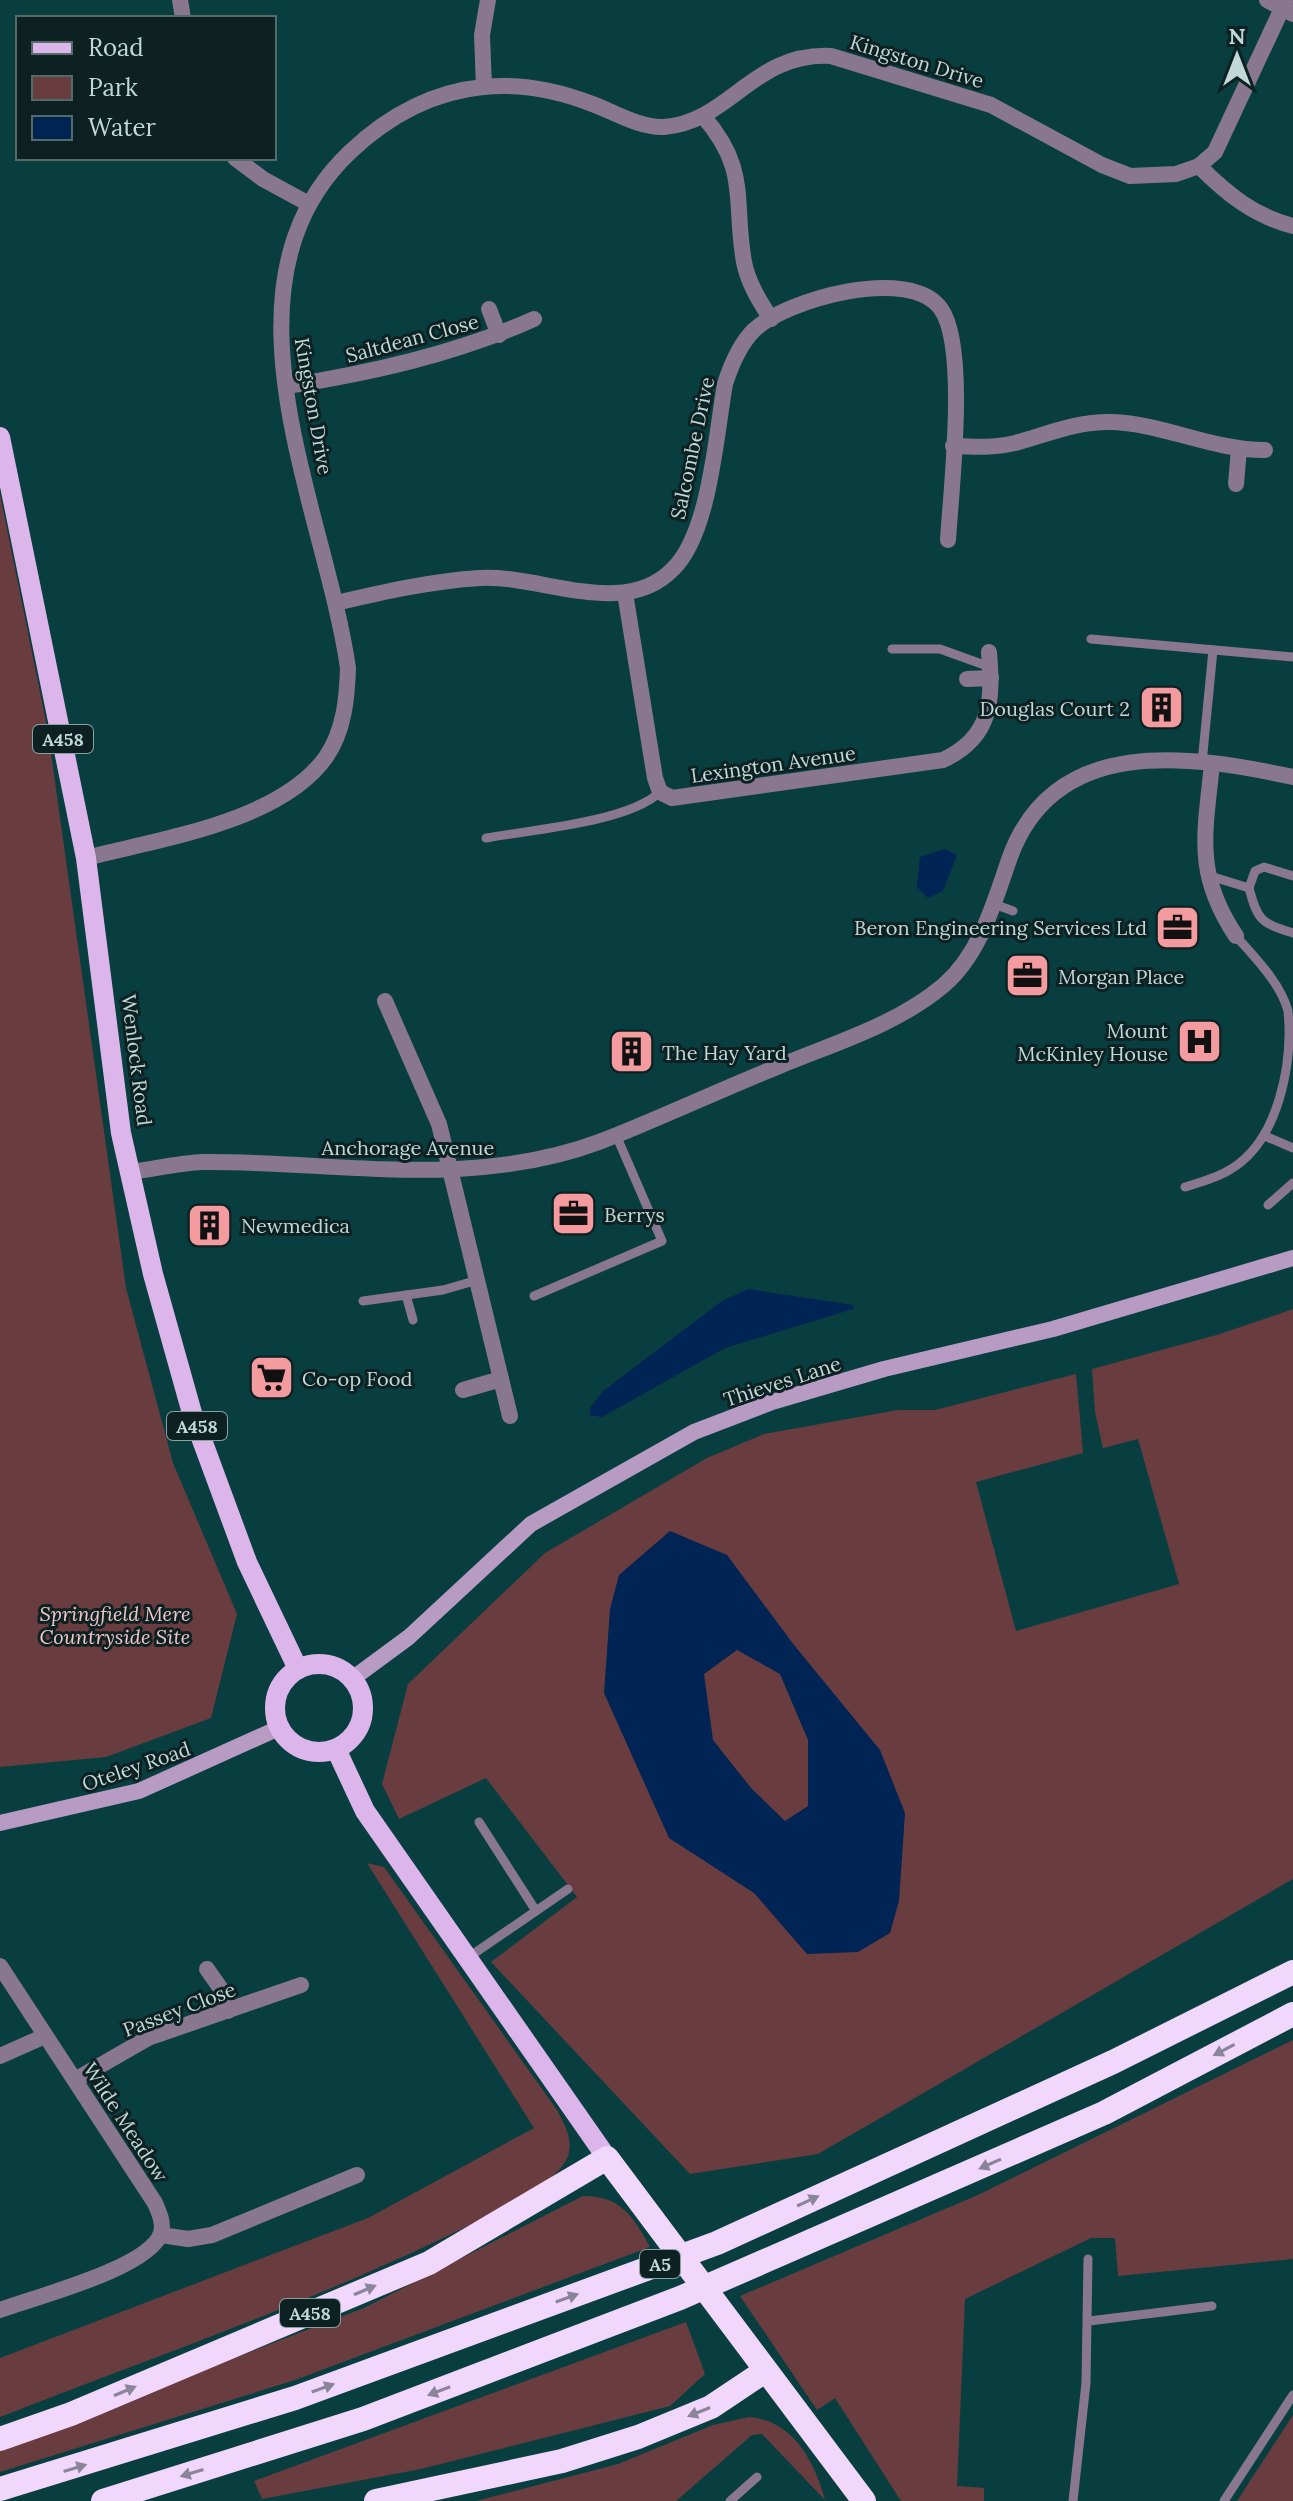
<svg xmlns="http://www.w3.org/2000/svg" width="1293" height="2501" viewBox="0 0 1293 2501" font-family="Lora,serif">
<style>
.green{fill:#693d3f}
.water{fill:#002453;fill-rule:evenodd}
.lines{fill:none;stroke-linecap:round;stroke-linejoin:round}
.lane{stroke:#897790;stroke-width:9}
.street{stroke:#897790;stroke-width:16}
.secondary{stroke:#b89bc3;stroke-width:16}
.primary{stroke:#dcb6ea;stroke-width:20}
.highway{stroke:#f2d7fc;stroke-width:24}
.oneway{fill:#8b859a}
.labels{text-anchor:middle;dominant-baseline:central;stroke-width:6;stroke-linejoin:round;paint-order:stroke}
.shield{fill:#0d2122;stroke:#8aa1a1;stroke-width:2}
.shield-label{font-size:18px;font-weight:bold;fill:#c0d8d8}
.street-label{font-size:20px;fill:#c0d8d8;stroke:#0d2122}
.poi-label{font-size:20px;fill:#c0d8d8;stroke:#0d2122;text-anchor:start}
.park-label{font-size:20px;font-style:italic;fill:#f2c6c7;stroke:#0d2122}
</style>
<rect width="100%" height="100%" fill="#083e3f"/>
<g class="green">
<polygon points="0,494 48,732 126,1288 173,1463 237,1614 211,1718 106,1757 0,1767"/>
<polygon points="1293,1309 1293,1879 818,2154 690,2174 491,1962 577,1897 486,1778 399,1819 382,1784 408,1684 545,1553 707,1458 764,1434 898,1410 935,1410 1076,1374 1083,1453 976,1482 1016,1631 1179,1584 1138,1439 1103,1448 1095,1412 1092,1369 1220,1334"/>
<path d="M367,1863L384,1867L557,2110C568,2130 578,2150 559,2170C536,2195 471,2224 439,2240C296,2308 147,2360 0,2417V2358L368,2218L534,2128Z"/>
<polygon points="1293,2040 1293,2259 1118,2276 1115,2238 1091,2238 965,2299 957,2486 984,2488 984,2501 901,2501 835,2398 817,2410 740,2296 978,2195"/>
<path d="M583,2196C621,2196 633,2216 650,2247L295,2380L0,2472V2448L364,2308Z"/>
<polygon points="686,2322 705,2374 670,2406 421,2469 262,2499 254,2481"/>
<polygon points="1293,2415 1293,2501 1237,2501"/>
<path d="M749,2417C793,2421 814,2460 825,2500L762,2434L752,2435L676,2501H476L618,2464L713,2425Z"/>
</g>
<g class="water">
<polygon points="945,849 957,855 943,891 928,898 917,887 920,857"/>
<polygon points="748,1289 853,1305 853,1309 725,1348 602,1417 590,1415 590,1408 603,1391 722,1301"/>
<path d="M670,1531L727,1555L794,1645L880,1750L905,1813L899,1901L890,1933L858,1952L807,1954L754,1893L669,1838L604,1693L610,1609L619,1575ZM737,1650L780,1674L808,1740V1806L785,1821L751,1788L713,1740L704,1674Z"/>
</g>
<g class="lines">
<g class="lane">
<polyline points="1091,639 1293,657"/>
<polyline points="892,649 940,649 990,667"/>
<polyline points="1202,763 1213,650"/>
<path d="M486,838C531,830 629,822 660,792"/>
<path d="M1207,875L1249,888C1258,921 1261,923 1293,933"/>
<polyline points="1249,888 1255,871 1264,867 1293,876"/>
<polyline points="994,904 1013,911"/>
<polyline points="1265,1136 1293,1148"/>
<path d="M1185,1187C1200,1182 1218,1178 1231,1169C1279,1140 1293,1063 1288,1011C1280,982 1255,958 1236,936"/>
<polyline points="1268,1205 1293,1183"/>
<polyline points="406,1295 413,1320"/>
<polyline points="534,1296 662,1241 616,1135"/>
<polyline points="363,1301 443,1290 474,1281"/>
<polyline points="479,1822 536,1911"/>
<polyline points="466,1959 568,1889"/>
<polyline points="1089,2321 1212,2306"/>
<polyline points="730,2501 757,2477"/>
<polyline points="1073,2501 1086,2383 1088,2259"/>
<polyline points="1224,2501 1293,2395"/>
</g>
<g class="street">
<polyline points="180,0 183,18"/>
<polyline points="1267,0 1293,14"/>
<polyline points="484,87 482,35 488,0"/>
<path d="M703,116C750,170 733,200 744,262C748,283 760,302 771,319"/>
<polyline points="235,158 263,179 307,203"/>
<path d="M1199,166C1227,194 1254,216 1293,226"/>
<polyline points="489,309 499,335"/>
<path d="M287,386C371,373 456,354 534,319"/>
<path d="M953,446C974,447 994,448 1015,443C1048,434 1077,421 1112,422C1164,424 1212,450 1265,450"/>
<polyline points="1236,484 1239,449"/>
<path d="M625,593L655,778L660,792L672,798L943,760C992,737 993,701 989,652"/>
<path d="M336,603C383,592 431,581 480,578C540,574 624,620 673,569C710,533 716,434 725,384C731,365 740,344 754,330C787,299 910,265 941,309C968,347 951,490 948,540"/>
<polyline points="967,679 991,678"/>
<path d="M1212,764C1205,834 1194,873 1236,936"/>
<path d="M86,858C159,839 280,822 326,757C344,731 347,699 348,668C325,508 209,286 350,152C387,117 432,92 483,87C520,83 560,91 595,105C616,113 640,128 664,127C730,122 753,52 831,56L991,105L1102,165L1130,176L1176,174L1199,166L1215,152L1286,0"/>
<polyline points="385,1001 439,1124 510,1416"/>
<path d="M130,1172C154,1169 179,1163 203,1162C335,1161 470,1190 599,1142C659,1119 717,1091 777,1067C832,1044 897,1025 944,985C981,953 994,902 1010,857C1055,734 1190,755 1293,777"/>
<polyline points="463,1390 501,1379"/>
<path d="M0,1966L155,2203C159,2212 164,2223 161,2233C150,2268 35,2297 0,2310"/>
<polyline points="207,1969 221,1989 228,2011"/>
<polyline points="0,2056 45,2036"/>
<polyline points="75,2080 148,2038 301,1985"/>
<polyline points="161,2235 188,2239 212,2235 357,2175"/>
</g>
<g class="secondary">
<polyline points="352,1679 409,1637 531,1524 694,1432 772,1402 884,1369 1053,1329 1293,1258"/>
<polyline points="0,1823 139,1791 279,1728"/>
</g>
<g class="primary">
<polyline points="0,437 86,858 121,1133 153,1274 192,1413 247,1562 298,1669"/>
<circle cx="319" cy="1708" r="44"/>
<polyline points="336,1749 365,1811 607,2158"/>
</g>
<g class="highway">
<polyline points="0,2439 71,2414 429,2263 607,2158 864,2501"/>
<polyline points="0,2489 295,2398 717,2243 1113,2062 1293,1972"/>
<polyline points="103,2501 363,2419 680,2298 1104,2113 1293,2014"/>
<polyline points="376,2501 562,2461 638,2437 711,2407 765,2371"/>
</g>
</g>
<defs><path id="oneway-solid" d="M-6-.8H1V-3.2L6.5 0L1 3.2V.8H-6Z" transform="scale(2)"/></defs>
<g class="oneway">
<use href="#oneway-solid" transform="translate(1224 2050) rotate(152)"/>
<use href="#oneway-solid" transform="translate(990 2164) rotate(156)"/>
<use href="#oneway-solid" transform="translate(808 2201) rotate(-25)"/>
<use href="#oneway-solid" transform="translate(365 2290) rotate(-23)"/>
<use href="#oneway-solid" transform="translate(567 2298) rotate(-20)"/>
<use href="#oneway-solid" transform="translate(323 2388) rotate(-20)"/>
<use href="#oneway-solid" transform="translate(125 2391) rotate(-23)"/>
<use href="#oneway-solid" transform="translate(439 2391) rotate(159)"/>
<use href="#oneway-solid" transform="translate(699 2412) rotate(158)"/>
<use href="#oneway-solid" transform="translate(75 2468) rotate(-17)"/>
<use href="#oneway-solid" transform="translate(192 2473) rotate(163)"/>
</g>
<defs>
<symbol id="building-square" viewBox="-11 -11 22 22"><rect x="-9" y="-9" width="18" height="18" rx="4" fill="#f49b9f" stroke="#0d2122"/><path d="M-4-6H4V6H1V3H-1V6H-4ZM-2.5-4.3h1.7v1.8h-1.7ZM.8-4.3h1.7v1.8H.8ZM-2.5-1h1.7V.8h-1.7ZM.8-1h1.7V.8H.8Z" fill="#111"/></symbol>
<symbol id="office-square" viewBox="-11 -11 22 22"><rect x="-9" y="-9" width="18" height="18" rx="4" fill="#f49b9f" stroke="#0d2122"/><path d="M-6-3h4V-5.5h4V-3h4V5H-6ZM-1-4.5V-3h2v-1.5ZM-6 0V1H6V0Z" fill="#111"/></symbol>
<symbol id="hospital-square" viewBox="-11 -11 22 22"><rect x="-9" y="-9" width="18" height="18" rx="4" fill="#f49b9f" stroke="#0d2122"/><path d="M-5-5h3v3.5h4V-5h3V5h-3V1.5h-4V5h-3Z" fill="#111"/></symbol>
<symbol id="supermarket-square" viewBox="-11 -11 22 22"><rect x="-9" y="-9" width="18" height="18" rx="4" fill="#f49b9f" stroke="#0d2122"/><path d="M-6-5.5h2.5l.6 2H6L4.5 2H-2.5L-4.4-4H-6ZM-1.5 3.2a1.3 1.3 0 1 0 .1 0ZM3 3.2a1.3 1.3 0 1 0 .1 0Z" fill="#111"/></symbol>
</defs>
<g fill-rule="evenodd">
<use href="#building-square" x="1136" y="682" width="51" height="51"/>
<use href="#office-square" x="1152" y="902" width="51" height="51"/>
<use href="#office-square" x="1002" y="950" width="51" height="51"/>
<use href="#hospital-square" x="1174" y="1016" width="51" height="51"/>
<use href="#building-square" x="606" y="1026" width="51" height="51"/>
<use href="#office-square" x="548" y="1188" width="51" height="51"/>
<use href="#building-square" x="184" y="1200" width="51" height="51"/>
<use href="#supermarket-square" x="246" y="1352" width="51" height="51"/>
</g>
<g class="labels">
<g class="shield">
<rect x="33" y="725" width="60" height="28" rx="6"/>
<rect x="167" y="1412" width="60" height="28" rx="6"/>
<rect x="640" y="2250" width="40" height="28" rx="6"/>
<rect x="280" y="2299" width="60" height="28" rx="6"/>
</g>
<g class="shield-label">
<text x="63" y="739">A458</text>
<text x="197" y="1426">A458</text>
<text x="660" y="2264">A5</text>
<text x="310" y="2313">A458</text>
</g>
<g class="street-label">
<text transform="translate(917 61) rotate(17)">Kingston Drive</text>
<text transform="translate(412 338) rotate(-15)">Saltdean Close</text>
<text transform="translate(314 406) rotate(80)">Kingston Drive</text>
<text transform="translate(692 448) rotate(-78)">Salcombe Drive</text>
<text transform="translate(773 764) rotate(-8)">Lexington Avenue</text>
<text transform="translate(137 1060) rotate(83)">Wenlock Road</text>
<text x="408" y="1147">Anchorage Avenue</text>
<text transform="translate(782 1381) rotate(-18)">Thieves Lane</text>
<text transform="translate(136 1766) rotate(-19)">Oteley Road</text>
<text transform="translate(179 2009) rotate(-21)">Passey Close</text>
<text transform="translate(126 2122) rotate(57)">Wilde Meadow</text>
</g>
<g class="poi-label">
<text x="1130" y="708" text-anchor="end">Douglas Court 2</text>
<text x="1147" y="927" text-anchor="end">Beron Engineering Services Ltd</text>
<text x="1058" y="976">Morgan Place</text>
<text x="1168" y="1030" text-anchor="end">Mount<tspan x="1168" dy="23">McKinley House</tspan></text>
<text x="662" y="1052">The Hay Yard</text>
<text x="604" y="1214">Berrys</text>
<text x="241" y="1225">Newmedica</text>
<text x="302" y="1378">Co-op Food</text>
</g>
<g class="park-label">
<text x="115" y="1613">Springfield Mere<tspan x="115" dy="23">Countryside Site</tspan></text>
</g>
</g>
<rect x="16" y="16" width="260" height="144" fill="#0d2122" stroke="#556a6b" stroke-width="2"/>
<rect x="32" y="42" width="40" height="12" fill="#dcb6ea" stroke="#556a6b" stroke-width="2"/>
<text x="88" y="56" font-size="24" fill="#c0d8d8">Road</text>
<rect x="32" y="76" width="40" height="24" fill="#693d3f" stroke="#556a6b" stroke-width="2"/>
<text x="88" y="96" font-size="24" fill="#c0d8d8">Park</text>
<rect x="32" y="116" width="40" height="24" fill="#002453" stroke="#556a6b" stroke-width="2"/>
<text x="88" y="136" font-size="24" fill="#c0d8d8">Water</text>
<g transform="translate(1237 56)" stroke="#0d2122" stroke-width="6" paint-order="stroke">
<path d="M0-6L14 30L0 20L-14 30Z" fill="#c0d8d8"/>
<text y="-12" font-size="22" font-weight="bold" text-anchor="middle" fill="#c0d8d8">N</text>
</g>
</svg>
